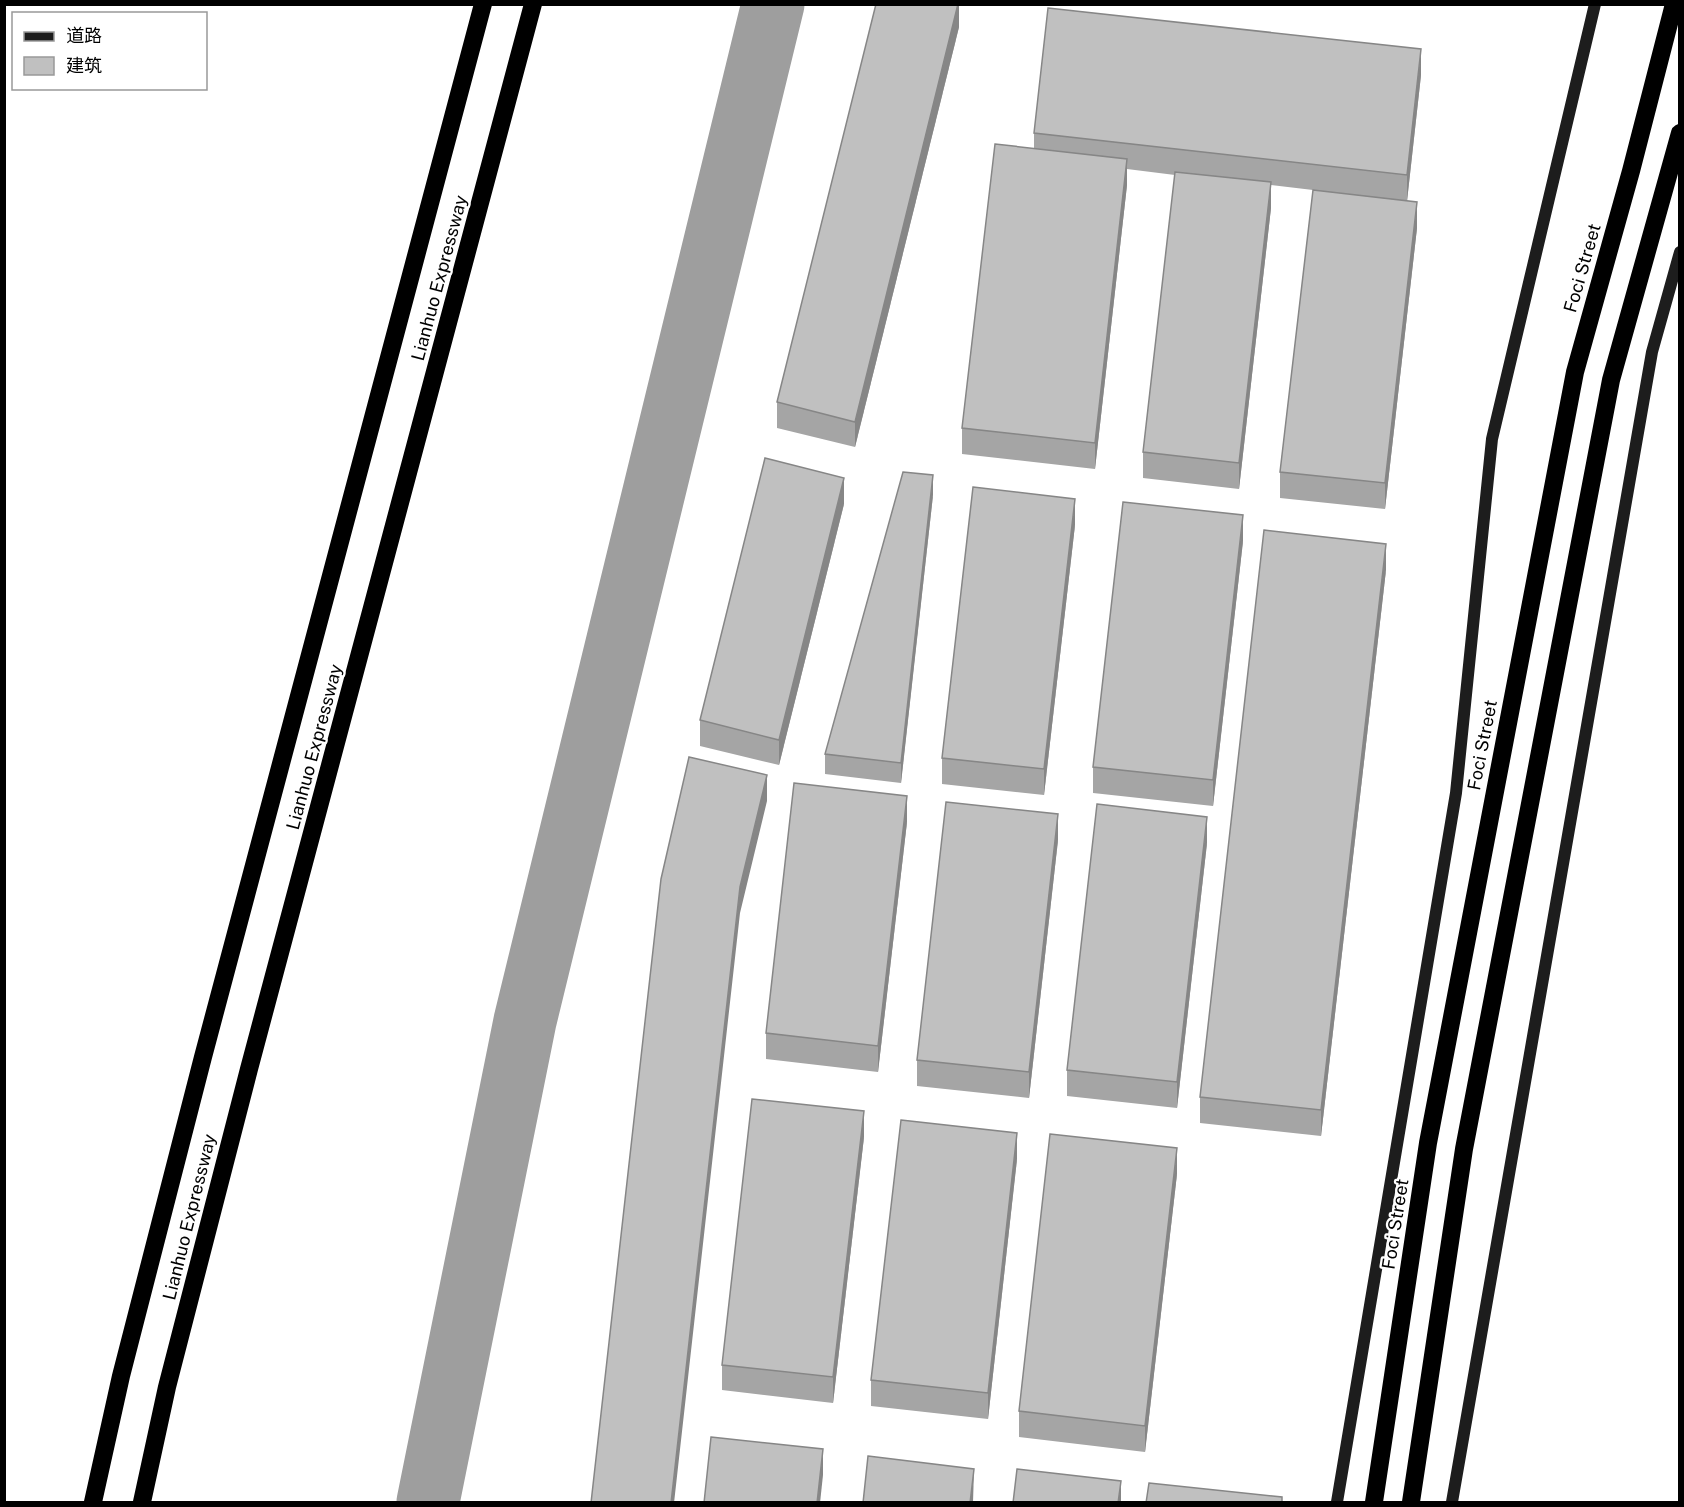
<svg xmlns="http://www.w3.org/2000/svg" width="1684" height="1507" viewBox="0 0 1684 1507" font-family="'Public Sans','Noto Sans SC',sans-serif">
<style>
.lines{fill:none;stroke-linecap:round;stroke-linejoin:round}
.river{stroke:#9e9e9e;stroke-width:63}
.secondary{stroke:#1d1d1d;stroke-width:12}
.highway{stroke:#000;stroke-width:18}
.wall{fill:#a5a5a5}
.shaded-wall{fill:#868686}
.building{fill:#c0c0c0;stroke:#868686;stroke-width:1.5}
.labels{text-anchor:middle;dominant-baseline:central;stroke-width:4.5;stroke-linejoin:round;paint-order:stroke}
.street-label{font-size:18px;fill:#000;stroke:#fff}
</style>
<rect width="100%" height="100%" fill="#fff"/>
<g class="lines">
<polyline class="river" points="428,1502 525,1021 773,4"/>
<g class="secondary">
<polyline points="1337,1502 1456,793 1492,439 1595,4"/>
<polyline points="1452,1502 1652,352 1680,252"/>
</g>
<g class="highway">
<polyline points="93,1502 121,1376 203,1057 483,4"/>
<polyline points="142,1502 167,1387 249,1069 533,4"/>
<polyline points="1374,1502 1428,1143 1575,372 1631,171 1674,4"/>
<polyline points="1411,1502 1464,1149 1611,380 1680,133"/>
</g>
</g>
<g class="wall">
<polygon points="959,4 959,27 855,447 777,428 777,402"/>
<polygon points="1421,75 1407,201 1417,228 1385,509 1280,498 1280,472 1313,190 1271,185 1271,208 1239,489 1143,478 1143,452 1175,175 1127,169 1127,185 1095,469 962,454 962,428 1034,149 1034,133"/>
<polygon points="933,495 901,783 825,774 825,754"/>
<polygon points="844,504 779,765 700,746 700,720"/>
<polygon points="1075,525 1044,795 942,784 942,758"/>
<polygon points="1243,541 1213,806 1093,793 1093,767"/>
<polygon points="1386,570 1321,1136 1200,1123 1200,1097"/>
<polygon points="907,822 878,1072 766,1059 766,1033"/>
<polygon points="1058,840 1029,1098 917,1086 917,1060"/>
<polygon points="1207,843 1177,1108 1067,1096 1067,1070"/>
<polygon points="864,1137 833,1403 722,1390 722,1365"/>
<polygon points="1017,1159 988,1419 871,1406 871,1380"/>
<polygon points="1177,1174 1145,1452 1019,1437 1019,1411"/>
</g>
<g class="shaded-wall">
<polygon points="958,4 959,4 959,27 855,447 855,422"/>
<polygon points="1421,49 1421,75 1407,201 1407,175"/>
<polygon points="1127,159 1127,185 1095,469 1095,443"/>
<polygon points="1271,182 1271,208 1239,489 1239,463"/>
<polygon points="1417,202 1417,228 1385,509 1385,483"/>
<polygon points="933,475 933,495 901,783 901,763"/>
<polygon points="844,478 844,504 779,765 779,740"/>
<polygon points="1075,499 1075,525 1044,795 1044,769"/>
<polygon points="1243,515 1243,541 1213,806 1213,780"/>
<polygon points="1386,544 1386,570 1321,1136 1321,1110"/>
<polygon points="767,775 767,801 740,913 674,1503 671,1503 740,887"/>
<polygon points="907,796 907,822 878,1072 878,1046"/>
<polygon points="1058,814 1058,840 1029,1098 1029,1072"/>
<polygon points="1207,817 1207,843 1177,1108 1177,1082"/>
<polygon points="864,1111 864,1137 833,1403 833,1377"/>
<polygon points="1017,1133 1017,1159 988,1419 988,1393"/>
<polygon points="1177,1148 1177,1174 1145,1452 1145,1426"/>
<polygon points="823,1449 823,1475 820,1503 817,1503"/>
<polygon points="974,1469 973,1503 970,1503"/>
<polygon points="1121,1481 1121,1503 1118,1503"/>
</g>
<g class="building">
<polygon points="876,4 958,4 855,422 777,402"/>
<polygon points="1048,8 1421,49 1407,175 1034,133"/>
<polygon points="995,144 1127,159 1095,443 962,428"/>
<polygon points="1175,172 1271,182 1239,463 1143,452"/>
<polygon points="1313,190 1417,202 1385,483 1280,472"/>
<polygon points="765,458 844,478 779,740 700,720"/>
<polygon points="903,472 933,475 901,763 825,754"/>
<polygon points="973,487 1075,499 1044,769 942,758"/>
<polygon points="1123,502 1243,515 1213,780 1093,767"/>
<polygon points="1264,530 1386,544 1321,1110 1200,1097"/>
<polygon points="689,757 767,775 740,887 671,1503 591,1503 661,879"/>
<polygon points="794,783 907,796 878,1046 766,1033"/>
<polygon points="946,802 1058,814 1029,1072 917,1060"/>
<polygon points="1097,804 1207,817 1177,1082 1067,1070"/>
<polygon points="752,1099 864,1111 833,1377 722,1365"/>
<polygon points="901,1120 1017,1133 988,1393 871,1380"/>
<polygon points="1050,1134 1177,1148 1145,1426 1019,1411"/>
<polygon points="711,1437 823,1449 817,1503 704,1503"/>
<polygon points="868,1456 974,1469 970,1503 863,1503"/>
<polygon points="1017,1469 1121,1481 1118,1503 1013,1503"/>
<polygon points="1149,1483 1282,1497 1282,1503 1146,1503"/>
</g>
<g class="labels">
<g class="street-label">
<text transform="translate(1582 268) rotate(-74)">Foci Street</text>
<text transform="translate(439 278) rotate(-75)">Lianhuo Expressway</text>
<text transform="translate(1482 745) rotate(-79)">Foci Street</text>
<text transform="translate(314 747) rotate(-75)">Lianhuo Expressway</text>
<text transform="translate(189 1217) rotate(-76)">Lianhuo Expressway</text>
<text transform="translate(1395 1224) rotate(-81)">Foci Street</text>
</g>
</g>
<rect width="1684" height="1507" fill="none" stroke="#000000" stroke-width="12"/>
<rect x="12" y="12" width="195" height="78" fill="#ffffff" stroke="#999999" stroke-width="1.5"/>
<rect x="24" y="32" width="30" height="9" fill="#1d1d1d" stroke="#999999" stroke-width="1.5"/>
<text x="66" y="42" font-size="18" fill="#000000">道路</text>
<rect x="24" y="57" width="30" height="18" fill="#c0c0c0" stroke="#999999" stroke-width="1.5"/>
<text x="66" y="72" font-size="18" fill="#000000">建筑</text>
</svg>
